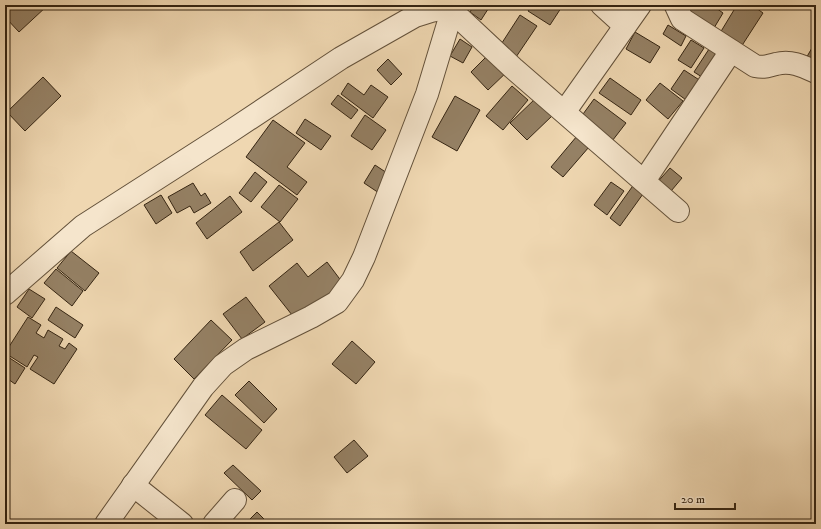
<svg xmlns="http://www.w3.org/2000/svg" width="821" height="529" viewBox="0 0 821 529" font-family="'IM FELL DW Pica',serif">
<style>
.building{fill:#958165;stroke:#342412}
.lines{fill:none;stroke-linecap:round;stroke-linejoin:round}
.minor-casing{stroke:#63513a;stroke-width:24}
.minor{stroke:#f5e5cc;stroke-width:22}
</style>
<rect width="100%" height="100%" fill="#efd7b1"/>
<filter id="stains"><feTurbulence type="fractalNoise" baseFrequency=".005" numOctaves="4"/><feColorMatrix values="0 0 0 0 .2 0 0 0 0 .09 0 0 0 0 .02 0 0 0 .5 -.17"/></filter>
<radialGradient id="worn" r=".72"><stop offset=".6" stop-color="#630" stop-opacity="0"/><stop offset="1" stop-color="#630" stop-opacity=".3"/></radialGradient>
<g class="building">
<polygon points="5,5 46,5 47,6 19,32 5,17"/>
<polygon points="474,5 490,6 481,20 470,12"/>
<polygon points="532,5 563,5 550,25 528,11"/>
<polygon points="688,5 712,5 723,13 714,28 685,9"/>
<polygon points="737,5 752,5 763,13 741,47 720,33"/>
<polygon points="520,15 537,26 514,60 498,49"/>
<polygon points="668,25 686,36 681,46 663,34"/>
<polygon points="635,32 660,47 650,63 626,49"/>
<polygon points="460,39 472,47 463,63 450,56"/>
<polygon points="691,40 704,48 691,68 678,60"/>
<polygon points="816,41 816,66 805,60"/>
<polygon points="711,46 727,56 710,82 694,72"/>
<polygon points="492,51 510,69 488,90 471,72"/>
<polygon points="388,59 402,74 391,85 377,70"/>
<polygon points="684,70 707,85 693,105 671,89"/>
<polygon points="43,77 61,96 25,131 7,112"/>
<polygon points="610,78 641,100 631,115 599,93"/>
<polygon points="348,83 364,95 371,85 388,97 373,118 341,94"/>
<polygon points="660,83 683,101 668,119 646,100"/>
<polygon points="512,86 528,100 503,130 486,116"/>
<polygon points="338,95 358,110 351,119 331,104"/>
<polygon points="455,96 480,110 457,151 432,137"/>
<polygon points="536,98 553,115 527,140 510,123"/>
<polygon points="594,99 626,123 609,145 578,121"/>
<polygon points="365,115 386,130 372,150 351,136"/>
<polygon points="305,119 331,136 321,150 296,133"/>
<polygon points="273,120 305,143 287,167 307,182 297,195 246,157"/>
<polygon points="577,136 589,147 563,177 551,167"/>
<polygon points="375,165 393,177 382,195 364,183"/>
<polygon points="670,168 682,178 666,197 654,186"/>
<polygon points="255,172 267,182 251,202 239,193"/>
<polygon points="637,180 648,187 620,226 610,218"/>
<polygon points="611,182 624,191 607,215 594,205"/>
<polygon points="193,183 201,196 205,193 211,203 194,213 190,206 177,213 168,197"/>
<polygon points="279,185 298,199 280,222 261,207"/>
<polygon points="161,195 172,213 156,224 144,205"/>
<polygon points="230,196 242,212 207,239 196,223"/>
<polygon points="279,222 293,240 253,271 240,252"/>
<polygon points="71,251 99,273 85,291 57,268"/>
<polygon points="327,262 342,282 327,307 296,320 269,286 297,263 308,277"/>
<polygon points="56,269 83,291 72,306 44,283"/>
<polygon points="29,289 45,299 32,318 17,307"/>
<polygon points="246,297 265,322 242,339 223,314"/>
<polygon points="56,307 83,325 75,338 48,320"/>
<polygon points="28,317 41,325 36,333 44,338 48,330 63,339 59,346 65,349 69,343 77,349 54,384 30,369 38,357 34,355 27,367 5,353"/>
<polygon points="211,320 232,340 194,379 174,359"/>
<polygon points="352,341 375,362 356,384 332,364"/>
<polygon points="5,355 25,368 15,384 5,377"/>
<polygon points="249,381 277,409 264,423 235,395"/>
<polygon points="222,395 262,430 246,449 205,415"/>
<polygon points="354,440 368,456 347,473 334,457"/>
<polygon points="233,465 261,491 252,500 224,473"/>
<polygon points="257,512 269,524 251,524 248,521"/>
</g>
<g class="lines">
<defs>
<g id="minor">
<polyline points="602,5 625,26"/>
<path d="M676,6L682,19L755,66C765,68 767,66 776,64C791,60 803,66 816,72"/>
<polyline points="565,111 640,5"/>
<polyline points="644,181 731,51"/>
<polyline points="5,294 83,226 228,133 341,58 415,16 431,11 441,9 452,11 513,68 678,211"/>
<polyline points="133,485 182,524"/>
<polyline points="106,524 203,387 223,365 246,349 311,317 337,302 353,280 364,257 427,94 452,11 456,5"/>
<polyline points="214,524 235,500"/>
</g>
</defs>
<use href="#minor" class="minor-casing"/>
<use href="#minor" class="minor"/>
</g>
<rect width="821" height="529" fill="none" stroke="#efd7b1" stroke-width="20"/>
<rect x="6" y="6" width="809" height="517" fill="none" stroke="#342412" stroke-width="2"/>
<rect x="10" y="10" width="801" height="509" fill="none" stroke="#342412"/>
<path d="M675 503v6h60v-6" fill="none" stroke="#342412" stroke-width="2"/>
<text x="681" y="503" font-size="12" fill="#342412" stroke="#f5e5cc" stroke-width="3" paint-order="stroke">20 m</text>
<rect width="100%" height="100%" filter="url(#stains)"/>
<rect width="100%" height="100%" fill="url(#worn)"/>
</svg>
